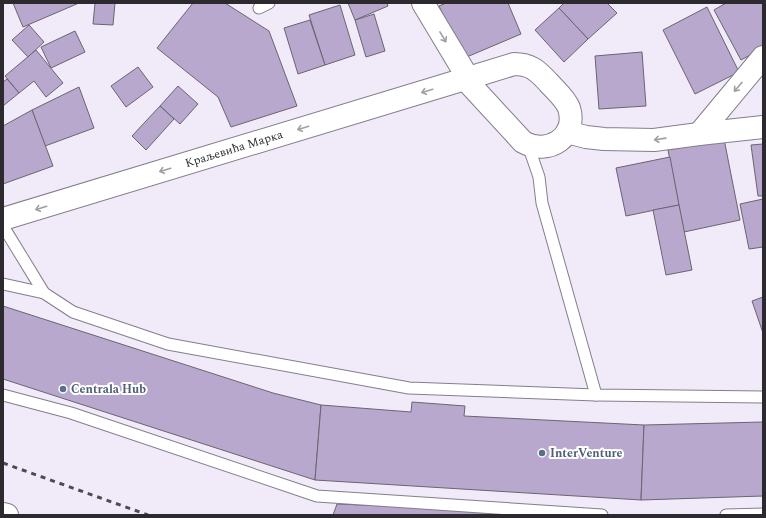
<svg xmlns="http://www.w3.org/2000/svg" width="766" height="518" viewBox="0 0 766 518" font-family="Spectral,serif">
<style>
.building{fill:#b8a8cd;stroke:#6a6571}
.lines{fill:none;stroke-linecap:round;stroke-linejoin:round}
.service-casing{stroke:#847e8b;stroke-width:13}
.minor-casing{stroke:#847e8b;stroke-width:24}
.tertiary-casing{stroke:#847e8b;stroke-width:24}
.service{stroke:#fff;stroke-width:11}
.minor{stroke:#fff;stroke-width:22}
.tertiary{stroke:#fff;stroke-width:22}
.rail{stroke:#4d4a51;stroke-width:3;stroke-dasharray:5 5;stroke-linecap:butt}
.oneway{stroke:#a09fa1}
.service-dot{fill:#5c6f8a;stroke:#fff;stroke-width:1.5}
.labels{text-anchor:middle;dominant-baseline:central;stroke-width:4;stroke-linejoin:round;paint-order:stroke}
.street-label{font-size:12px;fill:#2c2a2f;stroke:#fff}
.service-label{font-size:12px;font-weight:bold;fill:#4e5e75;stroke:#fff;text-anchor:start}
</style>
<rect width="100%" height="100%" fill="#f1ebf9"/>
<g class="building">
<polygon points="13,3 79,3 23,27"/>
<polygon points="95,3 115,3 113,25 93,24"/>
<polygon points="193,3 225,3 269,31 297,106 231,127 218,97 157,48"/>
<polygon points="348,3 387,3 388,6 355,20"/>
<polygon points="446,3 508,3 521,34 462,59 439,6"/>
<polygon points="564,3 607,3 617,13 588,39 559,8"/>
<polygon points="726,3 763,3 763,48 741,60 714,10"/>
<polygon points="340,5 355,55 325,65 309,15"/>
<polygon points="707,7 739,72 695,94 663,30"/>
<polygon points="559,8 588,39 564,62 535,30"/>
<polygon points="374,14 385,51 366,57 355,20"/>
<polygon points="310,20 325,65 298,74 284,28"/>
<polygon points="29,25 44,42 28,57 12,40"/>
<polygon points="75,31 85,52 51,68 41,47"/>
<polygon points="36,50 63,83 46,97 34,81 19,93 5,76"/>
<polygon points="642,52 646,106 599,109 595,56"/>
<polygon points="138,67 153,87 126,107 111,86"/>
<polygon points="7,79 19,93 3,106 3,82"/>
<polygon points="178,86 198,104 180,124 160,106"/>
<polygon points="79,87 94,128 45,146 32,110"/>
<polygon points="160,106 174,119 146,150 132,136"/>
<polygon points="32,110 53,166 3,184 3,126"/>
<polygon points="724,139 740,220 684,232 668,150"/>
<polygon points="763,144 763,196 758,196 751,145"/>
<polygon points="670,157 679,205 626,216 616,168"/>
<polygon points="763,199 763,247 749,249 740,204"/>
<polygon points="679,205 692,270 666,275 653,210"/>
<polygon points="763,297 763,333 752,301"/>
<polygon points="3,306 273,393 321,405 315,480 3,379"/>
<polygon points="412,402 465,406 464,416 644,425 641,500 315,480 321,405 411,412"/>
<polygon points="763,422 763,496 641,500 644,425"/>
<polygon points="337,504 485,510 485,515 333,515"/>
</g>
<g class="lines">
<defs>
<g id="service">
<polyline points="259,8 269,3"/>
<polyline points="528,145 539,177 542,203 596,395"/>
<polyline points="3,226 44,293 73,312 168,344 409,388 596,395 763,397"/>
<polyline points="3,284 44,293"/>
<polyline points="3,395 71,413 317,496 602,515"/>
<polyline points="726,515 763,514"/>
</g>
<g id="minor">
<polyline points="423,3 468,78"/>
<path d="M514,64C530,64 537,70 548,82C555,90 565,98 569,108C578,137 548,156 523,142L465,79Z"/>
<polyline points="567,132 586,137 604,139 654,140 699,134 763,127"/>
<polyline points="699,134 763,57"/>
<polyline points="3,219 465,79"/>
</g>
<polyline id="tertiary" points="3,514 7,515"/>
</defs>
<use href="#service" class="service-casing"/>
<use href="#minor" class="minor-casing"/>
<use href="#tertiary" class="tertiary-casing"/>
<use href="#service" class="service"/>
<use href="#minor" class="minor"/>
<use href="#tertiary" class="tertiary"/>
<polyline class="rail" points="3,463 148,515"/>
</g>
<defs><path id="oneway-shaft" d="M-6 0H5M1.5-3L5.5 0L1.5 3" fill="none" stroke-width="1.6" stroke-linecap="round" stroke-linejoin="round"/></defs>
<g class="oneway">
<use href="#oneway-shaft" transform="translate(443 37) rotate(59)"/>
<use href="#oneway-shaft" transform="translate(738 87) rotate(130)"/>
<use href="#oneway-shaft" transform="translate(427 91) rotate(163)"/>
<use href="#oneway-shaft" transform="translate(303 128) rotate(163)"/>
<use href="#oneway-shaft" transform="translate(660 139) rotate(172)"/>
<use href="#oneway-shaft" transform="translate(165 170) rotate(163)"/>
<use href="#oneway-shaft" transform="translate(41 208) rotate(163)"/>
</g>
<g class="service-dot">
<circle cx="63" cy="389" r="4"/>
<circle cx="542" cy="453" r="4"/>
</g>
<g class="labels">
<g class="street-label">
<text transform="translate(234 149) rotate(-17)">Краљевића Марка</text>
</g>
<g class="service-label">
<text x="71" y="389">Centrala Hub</text>
<text x="550" y="453">InterVenture</text>
</g>
</g>
<rect width="766" height="518" fill="none" stroke="#2c2a2f" stroke-width="8"/>
</svg>
